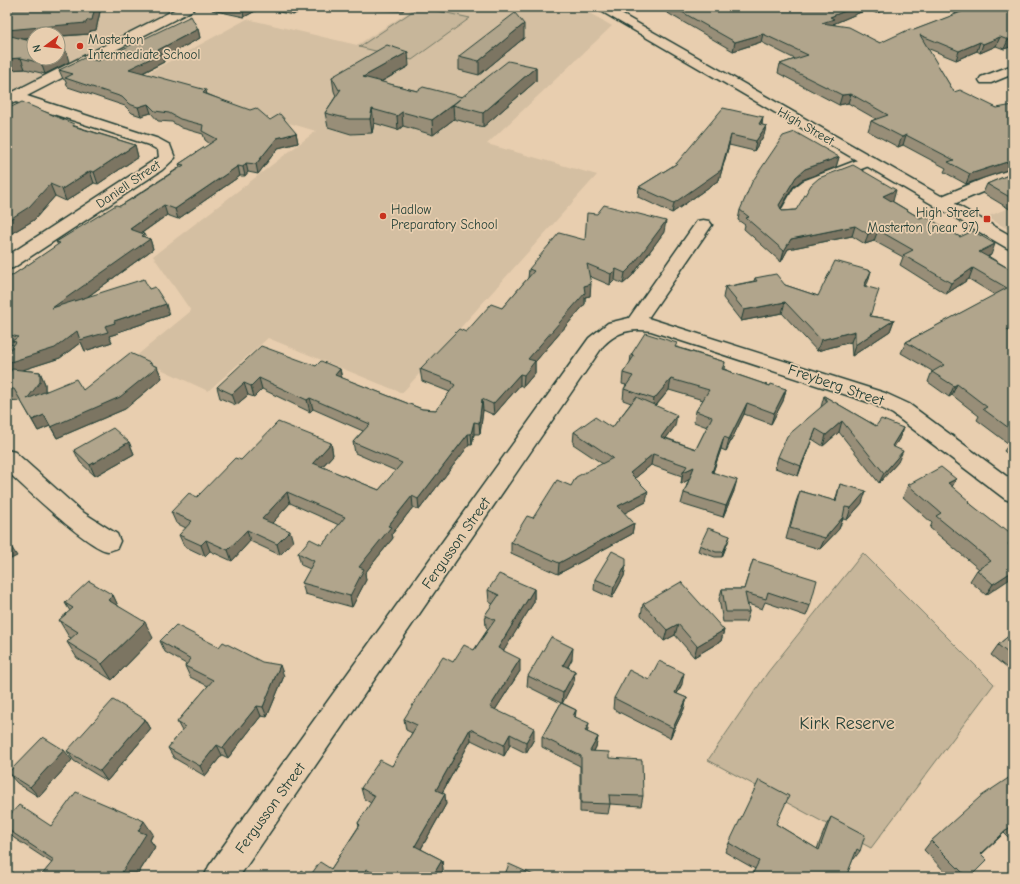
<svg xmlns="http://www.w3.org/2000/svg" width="1020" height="884" viewBox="0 0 1020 884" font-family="'Comic Neue',sans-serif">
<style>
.built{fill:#d4bfa2;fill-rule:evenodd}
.green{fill:#c7b69a;stroke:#737a67}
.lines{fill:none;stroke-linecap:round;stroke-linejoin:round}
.minor-casing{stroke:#1f3d34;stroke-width:3}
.trunk-casing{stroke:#1f3d34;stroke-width:3}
.minor{fill:#e8ceaf;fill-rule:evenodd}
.trunk{fill:#e8ceaf;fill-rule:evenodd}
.wall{fill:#988e78;stroke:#1f3d34;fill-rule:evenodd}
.shaded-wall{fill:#7c7462;stroke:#1f3d34}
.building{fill:#b1a58c;stroke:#1f3d34}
.poi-dot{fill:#c8321e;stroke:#e8ceaf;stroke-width:1.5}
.labels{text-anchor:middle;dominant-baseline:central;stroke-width:3.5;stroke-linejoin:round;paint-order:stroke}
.far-poi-label{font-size:13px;fill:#1f3d34;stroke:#e8ceaf;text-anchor:start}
.far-street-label{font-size:13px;fill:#1f3d34;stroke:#e8ceaf}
.street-label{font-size:15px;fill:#1f3d34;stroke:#e8ceaf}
.near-park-label{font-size:18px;fill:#274339;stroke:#e8ceaf}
</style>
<rect width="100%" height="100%" fill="#e8ceaf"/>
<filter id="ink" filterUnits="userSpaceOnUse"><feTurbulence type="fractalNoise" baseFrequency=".025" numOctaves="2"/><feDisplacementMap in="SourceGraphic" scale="8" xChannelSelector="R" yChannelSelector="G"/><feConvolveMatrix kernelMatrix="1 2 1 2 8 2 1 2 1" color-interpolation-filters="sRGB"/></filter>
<g filter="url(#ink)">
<g class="built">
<path d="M7,7H180L7,94ZM34,34H58V58H34Z"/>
<polygon points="411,7 579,7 612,26 487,144 597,175 402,393 268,338 208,391 135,357 191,311 153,256 316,131 137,79 247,19 357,45 409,12"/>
<polygon points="1013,206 1013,232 987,217"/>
</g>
<g class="green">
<polygon points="419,7 470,18 412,60 359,47"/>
<polygon points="863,553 994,684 871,848 708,760 768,672"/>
</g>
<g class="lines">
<defs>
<g id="minor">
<polygon points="180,7 195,7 193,10 27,96 159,139 170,145 175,158 162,170 13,268 7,269 7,256 159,157 158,150 149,145 16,102 7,105 7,95"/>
<polygon points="1013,65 1013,74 991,83 981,83 979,80 981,77"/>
<polygon points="868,156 874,158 876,161 874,164 815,187 807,194 792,220 786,221 780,220 778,216 794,188 803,181"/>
<polygon points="1013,169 1013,179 947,207 941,208 935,207 933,203 935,199 985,178"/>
<path d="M703,220L709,221L712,225L648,318L885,393L909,404L1013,481V502L1005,499L893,414L871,403L651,331C630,328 617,332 603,346L239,877H204L209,866L589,338L608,323L629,318L697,221Z"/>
<path d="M7,450L15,452L81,511L117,534L120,541L117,548C114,549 110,551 108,551C90,550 23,486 7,471Z"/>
</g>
<polygon id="trunk" points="594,7 609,7 1013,237 1013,249 1007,248"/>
</defs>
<use href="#minor" class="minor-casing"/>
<use href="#trunk" class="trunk-casing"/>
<use href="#minor" class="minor"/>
<use href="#trunk" class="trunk"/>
</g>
<g class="wall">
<polygon points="7,7 101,7 96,30 90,31 90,34 24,39 69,62 45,74 25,69 9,70"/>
<polygon points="211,7 307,7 293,15 261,8 244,17 212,10"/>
<polygon points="375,7 405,7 403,11 375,10"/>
<polygon points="659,7 893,7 876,13 868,9 833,24 880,43 957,14 941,7 1013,7 1013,46 1004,49 996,46 980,53 977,51 956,60 927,48 954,92 997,108 966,184 944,172 946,168 903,145 898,147 868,131 871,121 876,119 848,103 839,105 778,73 780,64 795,59 761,42 733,51 659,8"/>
<polygon points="198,29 200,38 163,58 164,62 143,73 207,94 270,120 296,133 298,143 278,148 258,174 248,172 245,176 240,176 178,219 167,215 142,233 145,237 150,239 153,249 86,298 149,289 169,315 118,332 119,333 109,336 112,342 85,351 81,342 60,358 22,370 40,372 45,384 45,391 83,390 150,362 151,364 157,367 162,378 125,409 57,438 50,426 38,431 21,401 7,400 7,376 8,374 7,375 7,363 14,345 7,344 7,279 58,245 56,242 120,206 180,167 179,164 210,144 205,140 203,134 182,128 172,122 158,121 151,113 141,116 132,113 125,106 68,87 65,80 63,79 59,70 98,61"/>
<polygon points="524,38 479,75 459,70 459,56"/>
<polygon points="409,66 381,82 417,91 462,97 536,67 536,81 483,127 454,119 433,135 403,126 398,130 374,123 372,133 351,134 328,127 325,113 336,96 334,91 332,77"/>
<polygon points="7,109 75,126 135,145 138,157 98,184 94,183 66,201 55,196 34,220 7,236"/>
<polygon points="763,117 762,125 766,126 764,135 754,151 729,145 719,180 672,213 638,197 639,187 676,164"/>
<polygon points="839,157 836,167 802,180 793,187 781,208 782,211 796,210 893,201 892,201 920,218 960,237 991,255 988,256 1013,271 1011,332 1013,333 1013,458 1004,451 1009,444 977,420 979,416 952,395 949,397 928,382 932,371 901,353 906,342 995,295 969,279 946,294 900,265 903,257 874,241 865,244 852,236 788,249 781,262 744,229 745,225 738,220 740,210"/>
<polygon points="1013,173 1013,211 983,193 987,184"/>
<polygon points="664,232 632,276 623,284 615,280 610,285 589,276 590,296 585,297 585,304 535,362 535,373 523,387 520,385 494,415 483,410 480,434 474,434 472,445 469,445 419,510 413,507 392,534 393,538 365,573 366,580 352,607 305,594 302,583 310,569 301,565 298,553 322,545 339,525 290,503 272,523 293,542 280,555 250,541 232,561 210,551 205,556 184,546 179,535 186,528 176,523 171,512 197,497 241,460 331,443 333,455 322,467 379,490 396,471 355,453 353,442 363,431 313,409 310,412 262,389 254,397 248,395 236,405 220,398 217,387 316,366 340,369 342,378 422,409 436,410 450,392 422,381 420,369 466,332 502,308 528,278 529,269 585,240"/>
<polygon points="871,271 865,286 870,316 894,320 890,331 852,356 851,342 817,351 782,313 741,321 723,298 725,287 754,281 755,278 785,285 818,296"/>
<path d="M677,347L725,362L724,369L732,372V373L770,386L786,389L783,401L771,424L744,414L726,451L721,449L713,472L734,491L723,517L681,504L684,493L689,479L681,484L682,476L651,465L635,478L646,502L624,513L634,523L632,534L558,574L511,553V542L533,518L571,486L603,464L573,444L574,432L612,428L631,403L623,400L624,389L626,385L622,384L623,373L630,363L631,355ZM669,390L703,400L696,411L694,422L707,427L696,449L666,438L675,426L656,406Z"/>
<polygon points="824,396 876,426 903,428 899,439 894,447 898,462 879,483 839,432 823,446 812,439 798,476 775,468 778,457 821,407"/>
<polygon points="129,442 134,454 95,476 80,462 74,450"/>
<polygon points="956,479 952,487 969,502 1011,547 1013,554 986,595 970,581 977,570 979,569 930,528 932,523 903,497 908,485"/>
<polygon points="840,484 862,503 847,520 843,519 839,529 820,549 786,539 796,502 800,491 835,501"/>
<polygon points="728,542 722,557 715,557 698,551 700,545"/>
<polygon points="753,560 810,606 806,616 765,602 762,609 748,604 749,612 746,622 723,622 719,599 722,589 744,589"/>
<polygon points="626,565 624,576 612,598 594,590 595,579"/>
<polygon points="534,589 534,602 503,651 520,671 495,710 534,739 526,753 510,745 504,756 471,740 442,793 446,804 421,849 442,860 443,870 439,877 296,877 310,876 331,869 359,826 358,823 371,803 364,799 361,788 392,766 412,733 406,730 404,719 453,662 474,650 488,629 486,627 485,615 493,604 489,602 488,590"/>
<polygon points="113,595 118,606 153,638 112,680 77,658 67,642 71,638 69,637 59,620 70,611 65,603"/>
<polygon points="643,604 724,630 721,641 694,657 675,635 664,641 641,615"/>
<polygon points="1013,632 1013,673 991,655 998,645"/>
<polygon points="160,641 219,647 284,676 267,717 261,716 228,758 222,755 205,776 174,758 168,748 182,731 177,722 208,686 190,677 185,666 186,664 165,652"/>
<polygon points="572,659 568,667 575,671 574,681 562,703 576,710 575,717 587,732 598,737 596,747 594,751 609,758 643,796 641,806 610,804 608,814 580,812 580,766 542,747 542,737 561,703 527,686 528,676"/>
<polygon points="649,680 682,684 677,694 687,698 684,709 670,738 613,709 614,698"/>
<polygon points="145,719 151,729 107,781 74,761 67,751"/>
<polygon points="72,760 39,797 17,783 8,773"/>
<polygon points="1013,775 1013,842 1004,833 981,855 970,877 950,877 924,850 931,841"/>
<polygon points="831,817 860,851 854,859 853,859 846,877 751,877 755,869 725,852 729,843 776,824 817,849 826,826"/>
<polygon points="7,818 51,826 153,834 150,840 155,847 136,877 40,877 52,863 14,838 7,831"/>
</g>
<g class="shaded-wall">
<polygon points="95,7 101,7 96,30 90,31 90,34 58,36 58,34 34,34 34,38 7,41 7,30 87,20"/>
<polygon points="242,7 261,7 261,8 244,17"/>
<polygon points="291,7 307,7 293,15"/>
<polygon points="855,7 869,7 868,9 833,24 832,28 822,23 830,17"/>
<polygon points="878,7 893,7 876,13"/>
<polygon points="524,24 524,38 479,75 479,61"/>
<polygon points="198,29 200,38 163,58 164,62 132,78 129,69 156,51"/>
<polygon points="763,34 761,42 733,51 735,42"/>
<polygon points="1000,37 996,46 980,53 983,44"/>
<polygon points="1013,38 1013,46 1004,49 1008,40"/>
<polygon points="980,42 977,51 956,60 959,51"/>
<polygon points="66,51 69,62 45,74 41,63 51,58 58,58 58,55"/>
<polygon points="408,52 409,66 364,91 363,77"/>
<polygon points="21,58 25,69 9,70 7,78 7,59"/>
<polygon points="536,67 536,81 483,127 483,113"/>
<polygon points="206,90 208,100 203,93"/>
<polygon points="851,94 848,103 839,105 842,95"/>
<polygon points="148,104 151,113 141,116 138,107"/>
<polygon points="453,105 454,119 433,135 432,120"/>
<polygon points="372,109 374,123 372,133 370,119"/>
<polygon points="402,112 403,126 398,130 397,116"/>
<polygon points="763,117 761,127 759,124"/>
<polygon points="766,126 764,135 754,151 756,141"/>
<polygon points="296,133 298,143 278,148 258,174 256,164 277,138"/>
<polygon points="731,135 729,145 719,180 672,213 674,203"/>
<polygon points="906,135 903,145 898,147 902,137"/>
<polygon points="135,145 138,157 98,184 94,172"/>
<polygon points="839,157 836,167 802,180 793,187 777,215 779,205 796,177 805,169"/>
<polygon points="1013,160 1013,168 966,184 970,174"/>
<polygon points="246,163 248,172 245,176 243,167"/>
<polygon points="238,166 240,176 178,219 175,209"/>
<polygon points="90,171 94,183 66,201 62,189"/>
<polygon points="50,184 55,196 34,220 7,236 7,221"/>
<polygon points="896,190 893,201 879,206 883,196"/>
<polygon points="164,205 167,215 133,239 130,229"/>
<polygon points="666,221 664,232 632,276 623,284 625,273"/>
<polygon points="855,226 852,236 788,249 781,262 784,251 791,239"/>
<polygon points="878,230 874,241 865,244 868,234"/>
<polygon points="144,234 147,241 150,239 153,249 57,319 52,308"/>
<polygon points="995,244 991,255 975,262 979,252"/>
<polygon points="973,268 969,279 946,294 951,283"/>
<polygon points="616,269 615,280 610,285 611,274"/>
<polygon points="871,271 868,282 860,297 864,286"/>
<polygon points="591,284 590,296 585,297 585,304 535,362 535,373 523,387 524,375 528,359 584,286"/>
<polygon points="785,302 782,313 741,321 744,310"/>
<polygon points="166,304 169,315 118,332 119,333 109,336 112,342 85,351 81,342 60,358 7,375 7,363 77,331 105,326 114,321"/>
<polygon points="894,320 890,331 852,356 855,345"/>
<polygon points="1013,324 1013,330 1002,340 1007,330"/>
<polygon points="855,331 851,342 817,351 821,340"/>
<polygon points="150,362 153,370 157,367 162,378 125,409 57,438 51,427"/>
<polygon points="340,369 342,381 335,375"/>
<polygon points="40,372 45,384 45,393 27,399"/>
<polygon points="520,374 520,385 494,415 493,404"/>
<polygon points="259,378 262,389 254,397 251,386"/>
<polygon points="671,379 669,390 652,410 654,399"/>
<polygon points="244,383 248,395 236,405 232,394"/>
<polygon points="957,384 952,395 949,397 954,386"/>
<polygon points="786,389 783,401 771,424 774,413"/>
<polygon points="310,398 313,409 310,412 307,400"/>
<polygon points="482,399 483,410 480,434 479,423"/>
<polygon points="747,403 744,414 726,451 729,439"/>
<polygon points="44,415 50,426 38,431 32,420"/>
<polygon points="677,415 675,426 659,448 661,437"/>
<polygon points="842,421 839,432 823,446 826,435"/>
<polygon points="474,422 474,434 472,445 471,434"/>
<polygon points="903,428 899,439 888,456 892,446"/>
<polygon points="816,429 812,439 798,476 801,466"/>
<polygon points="468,434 469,445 419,510 418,499"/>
<polygon points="724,437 721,449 709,483 712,472"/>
<polygon points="129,442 134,454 95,476 90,465"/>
<polygon points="331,443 333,455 315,474 313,463"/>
<polygon points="903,451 898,462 879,483 884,473"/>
<polygon points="653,454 651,465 628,484 630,473"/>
<polygon points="694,467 692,478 681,484 683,472"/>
<polygon points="956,479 950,490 948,483"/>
<polygon points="737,480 734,491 723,517 726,506"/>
<polygon points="648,491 646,502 617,517 618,506"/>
<polygon points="866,491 862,503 847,520 851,508"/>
<polygon points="287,492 290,503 266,530 262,519"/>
<polygon points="412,496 413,507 392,534 393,538 365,573 366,580 352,607 350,596 359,567 388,526"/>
<polygon points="843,517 839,529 820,549 825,538"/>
<polygon points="634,523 632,534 558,574 559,563"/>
<polygon points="247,530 250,541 232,561 228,550"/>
<polygon points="290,531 293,542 280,555 277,544"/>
<polygon points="730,536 728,542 722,557 723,552"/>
<polygon points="7,540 17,556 7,561"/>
<polygon points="206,540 210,551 205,556 201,545"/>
<polygon points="1013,541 1013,545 1010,549 1008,544"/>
<polygon points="1013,552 1013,554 1008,562 1009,554"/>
<polygon points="626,565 624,576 612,598 614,587"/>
<polygon points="1013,571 1013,577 986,595 993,584"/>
<polygon points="534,589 534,602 498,660 498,648"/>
<polygon points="113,595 121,612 108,600"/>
<polygon points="145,622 153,638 112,680 102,664"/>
<polygon points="678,624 675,635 664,641 667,630"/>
<polygon points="724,630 721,641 694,657 697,646"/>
<polygon points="573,648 572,659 563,676 563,665"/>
<polygon points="520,659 520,671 490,718 490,707"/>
<polygon points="280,665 284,676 267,717 263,707"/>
<polygon points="575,671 574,681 562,704 563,693"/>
<polygon points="684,673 682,684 672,703 675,693"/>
<polygon points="687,698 684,709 670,738 673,728"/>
<polygon points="257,706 261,716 228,758 223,748"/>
<polygon points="576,710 575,720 573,716"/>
<polygon points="145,719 151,729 107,781 100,771"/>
<polygon points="589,723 587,734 585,731"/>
<polygon points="534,728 534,739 526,753 526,742"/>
<polygon points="470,729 471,740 438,800 436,790"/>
<polygon points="510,734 510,745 504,756 504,745"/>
<polygon points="598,737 596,747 589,761 590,751"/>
<polygon points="217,745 222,755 205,776 200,766"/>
<polygon points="64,750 72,760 39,797 30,787"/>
<polygon points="445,794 446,804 417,856 415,846"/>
<polygon points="144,821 153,834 150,840 155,847 136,877 119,877 138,831"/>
<polygon points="1013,824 1004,833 972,863 981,854"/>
<polygon points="442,860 443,870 439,877 432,877"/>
<polygon points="366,869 368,877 361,877"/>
</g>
<g class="building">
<polygon points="7,7 95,7 92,20 87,20 86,23 7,30"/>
<polygon points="673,7 855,7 830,17 834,19 822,23 849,27 880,43 910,29 914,30 969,9 964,7 1013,7 1013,38 1008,40 1000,37 983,44 980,42 959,51 920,35 954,92 960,90 997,108 1013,105 1013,160 970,174 948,162 954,160 906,135 902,137 871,121 888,115 851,94 842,95 780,64 808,55 763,34 735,42"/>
<polygon points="515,13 524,24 479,61 459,56"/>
<polygon points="191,16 198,29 156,51 162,53 129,69 206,90 203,93 250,110 256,108 270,120 280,114 296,133 277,138 256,164 246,163 243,167 238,166 175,209 164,205 130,229 144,234 142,236 150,239 52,308 144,279 149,289 155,287 166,304 114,321 115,323 105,326 108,332 80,340 77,331 55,348 7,363 7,354 16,342 12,341 18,337 7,334 7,279 60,243 56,242 116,205 120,206 135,197 184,165 179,164 217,139 202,131 203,125 180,119 169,113 155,111 148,104 138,107 129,104 122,97 65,78 73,74 59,70 84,58 98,61"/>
<polygon points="7,35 34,42 34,58 51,58 41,63 21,58 7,59"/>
<polygon points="387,45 408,52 363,77 417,91 423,87 462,97 508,61 536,67 483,113 453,105 460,99 432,120 402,112 397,116 372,109 370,119 349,119 325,113 341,89 339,90 332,77"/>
<polygon points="58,49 66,51 58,55"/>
<polygon points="22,102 74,124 73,126 135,145 94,172 90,171 62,189 50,184 29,207 7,221 7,109"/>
<polygon points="723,108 763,117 759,124 766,126 756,141 731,135 721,170 674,203 639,187 676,164"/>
<polygon points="795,132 839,157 805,169 796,177 779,205 782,211 796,210 811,185 819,178 853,165 896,190 883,196 920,218 925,216 960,237 973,231 995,244 979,252 1013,271 1013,324 1007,330 1013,333 1013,387 1011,388 1013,390 1013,431 983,409 987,407 957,384 954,386 932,372 944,365 906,342 1007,288 973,268 951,283 903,255 913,250 878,230 868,234 855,226 791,239 784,251 746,218 749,217 740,210 752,182 783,136"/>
<polygon points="1013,173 1013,199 987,184"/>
<polygon points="604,205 666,221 633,265 625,273 616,269 611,274 587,264 591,284 584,286 585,293 528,359 535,361 524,375 520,374 493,404 482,399 479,423 474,422 471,434 468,434 418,499 412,496 388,526 391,527 359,567 364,569 350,596 302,583 314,561 298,553 310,539 322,545 345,517 287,492 262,519 290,531 277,544 247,530 228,550 206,540 201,545 179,535 192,521 171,512 189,493 197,497 235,458 241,460 278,422 331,443 313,463 379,490 402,463 353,442 370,424 310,398 307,400 259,378 251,386 244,383 232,394 217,387 261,346 316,366 321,361 340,369 335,375 422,409 436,410 455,385 452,383 453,382 420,369 459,329 466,332 491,304 502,308 534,271 529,269 559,233 585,240 587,213 597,214"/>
<polygon points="835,261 871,271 864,286 879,290 870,316 894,320 855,345 855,331 821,340 785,302 744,310 725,287 757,281 755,278 776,274 785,285 818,296"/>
<polygon points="645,333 677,343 675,347 725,362 722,369 732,372 732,373 770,386 771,384 786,389 774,413 747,403 729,439 724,437 712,472 737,480 726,506 684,493 694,467 683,472 687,466 653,454 630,473 648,491 618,506 634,523 559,563 511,542 527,516 533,518 557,480 571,486 576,477 613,458 574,432 595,417 612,428 636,397 677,415 661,437 696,449 712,417 696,411 709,390 671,379 654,399 624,389 633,376 623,373 634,356 631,355"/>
<polygon points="130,353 150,362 149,363 157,367 120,397 51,427 44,415 32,420 14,389 7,389 7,376 12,369 40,372 40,382 27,399 76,379 83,390"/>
<polygon points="824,396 876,426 881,419 903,428 892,446 903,451 884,473 842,421 826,435 816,429 801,466 778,457 787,436 827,402"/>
<polygon points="113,428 129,442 90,465 74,450"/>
<polygon points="941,467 956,479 948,483 969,501 968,502 1001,528 1003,527 1013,535 1013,541 1008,544 1013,548 1013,552 1009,554 1013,557 1013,571 993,584 977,570 991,561 936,516 941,513 908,485"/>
<polygon points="840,484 866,491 851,508 845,507 843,517 825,538 790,528 800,491 836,501"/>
<polygon points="708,528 730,536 723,552 716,552 700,545"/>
<polygon points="7,540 10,546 7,548"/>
<polygon points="612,551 626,558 626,565 614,587 595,579"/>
<polygon points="753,560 817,580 810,606 768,592 766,599 745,593 749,612 726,612 722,589 744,589"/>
<polygon points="499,574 534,589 498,648 520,659 490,707 534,728 526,742 510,734 504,745 470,729 436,790 445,794 415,846 442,860 432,877 380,877 366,869 361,877 296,877 301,870 310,876 320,862 331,869 360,825 358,823 375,796 361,788 380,760 392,766 417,725 404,719 437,666 443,657 453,662 464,645 474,650 495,620 485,615 499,595 488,590"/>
<polygon points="89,581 113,595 108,600 145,622 102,664 67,642 78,632 59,620 73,608 65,603"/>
<polygon points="681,582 724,630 697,646 678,624 667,630 643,604"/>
<polygon points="176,625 219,647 223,642 262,662 280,665 263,707 257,706 223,748 217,745 200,766 168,748 185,727 177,722 213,680 185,666 191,659 160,641"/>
<polygon points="1013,632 1013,657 998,645"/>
<polygon points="551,637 573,648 563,665 575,671 563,693 528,676"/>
<polygon points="659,661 684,673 675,693 687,698 673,728 614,698 629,670 649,680"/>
<polygon points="113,700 145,719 100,771 67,751"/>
<polygon points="561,703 576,710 573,716 589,723 585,731 598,737 590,751 609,752 609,758 642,760 643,796 609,795 610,804 581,803 581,756 542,737"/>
<polygon points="43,737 64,750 30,787 8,773"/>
<polygon points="1013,775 1013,824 981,854 987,860 970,877 967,877 931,841 980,797"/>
<polygon points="759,780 789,796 776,824 819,850 831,817 865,835 860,851 857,849 846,877 800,877 793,873 791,877 755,877 752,875 759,861 729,843"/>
<polygon points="76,792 144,821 138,831 146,834 119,877 40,877 54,860 7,829 7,818 19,805 51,826"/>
<polygon points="509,864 538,877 504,877"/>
</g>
</g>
<g class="poi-dot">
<circle cx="80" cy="46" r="4"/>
<circle cx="383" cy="216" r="4"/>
<rect x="983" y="215" width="8" height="8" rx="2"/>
</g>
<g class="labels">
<g class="far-poi-label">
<text x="88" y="39">Masterton<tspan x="88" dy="15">Intermediate School</tspan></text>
<text x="391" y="209">Hadlow<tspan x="391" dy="15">Preparatory School</tspan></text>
<text x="979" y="212" text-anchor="end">High Street<tspan x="979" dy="15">Masterton (near 97)</tspan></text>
</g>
<g class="far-street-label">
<text transform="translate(806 126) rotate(30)">High Street</text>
<text transform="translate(128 184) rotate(-34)">Daniell Street</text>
</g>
<g class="street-label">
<text transform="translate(836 385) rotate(19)">Freyberg Street</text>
<text transform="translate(456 543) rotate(-55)">Fergusson Street</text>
<text transform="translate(270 808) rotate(-54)">Fergusson Street</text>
</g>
<g class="near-park-label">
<text x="847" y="723">Kirk Reserve</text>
</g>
</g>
<rect width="1020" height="884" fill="none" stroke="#e8ceaf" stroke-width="24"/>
<rect x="12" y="12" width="996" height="860" fill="none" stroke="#1f3d34" stroke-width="1.5" filter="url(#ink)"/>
<g transform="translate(46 46) rotate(255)"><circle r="19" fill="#e8ceaf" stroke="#98947e"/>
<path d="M0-3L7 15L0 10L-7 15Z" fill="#c8321e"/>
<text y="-6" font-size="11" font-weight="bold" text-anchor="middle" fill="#1f3d34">N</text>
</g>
</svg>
